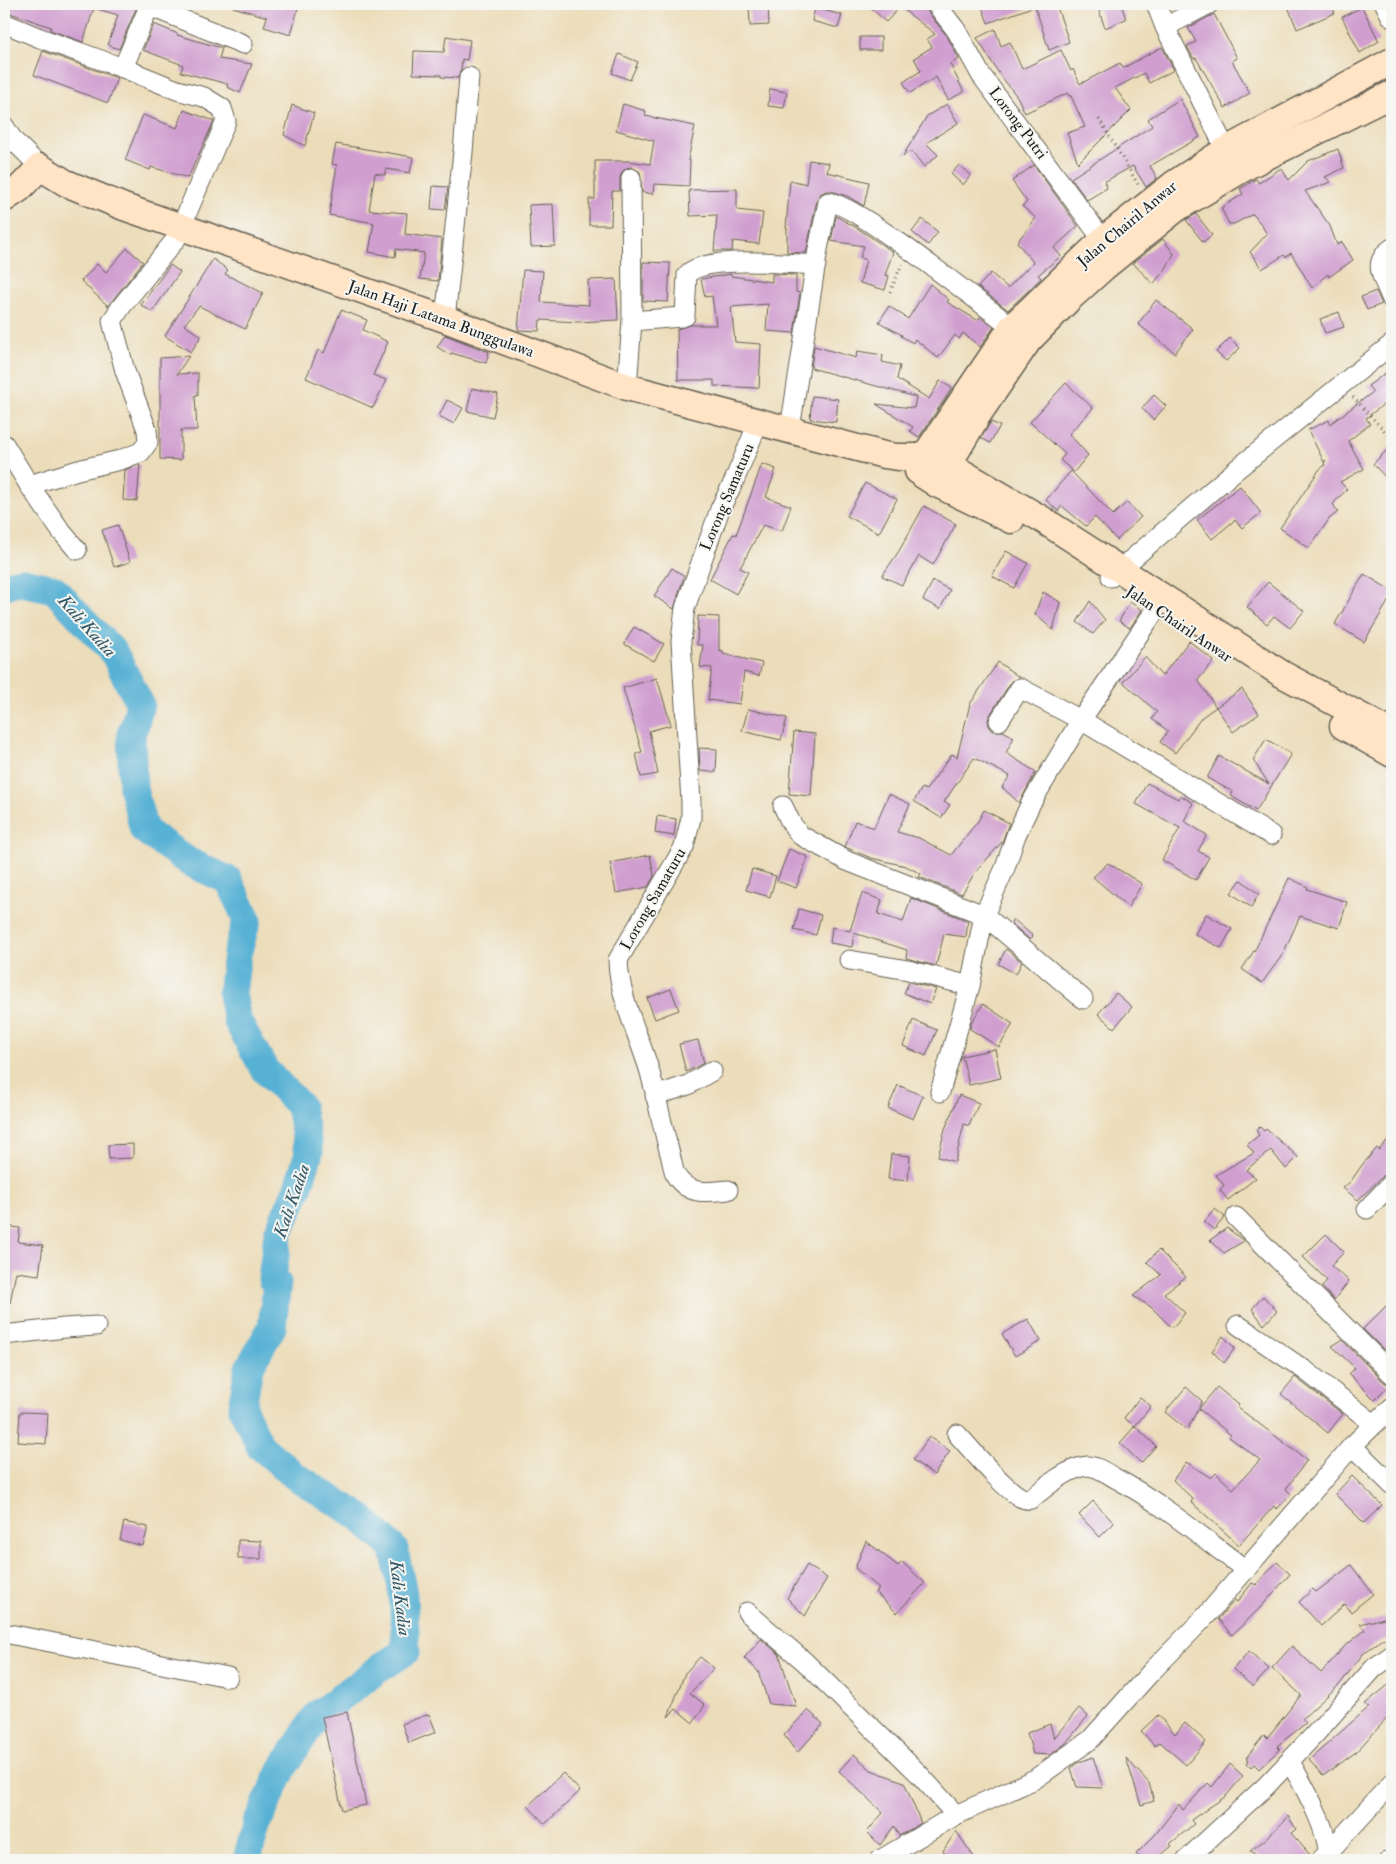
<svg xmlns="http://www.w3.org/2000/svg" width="1396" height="1864" viewBox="0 0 1396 1864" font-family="'IM FELL Double Pica',serif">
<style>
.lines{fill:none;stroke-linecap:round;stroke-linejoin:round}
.river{stroke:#56b1d4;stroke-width:29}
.building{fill:#d09fd0}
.street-casing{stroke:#656053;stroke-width:21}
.secondary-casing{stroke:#656053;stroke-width:29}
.path{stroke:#656053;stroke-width:3;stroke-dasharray:1 4;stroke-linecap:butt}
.street{stroke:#fff;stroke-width:19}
.secondary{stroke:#ffe4c6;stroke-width:26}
.labels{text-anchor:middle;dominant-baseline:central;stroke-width:4;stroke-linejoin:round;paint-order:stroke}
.street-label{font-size:16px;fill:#1c1c1c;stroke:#f6f6f2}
.water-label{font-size:18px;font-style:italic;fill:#335866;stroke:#f6f6f2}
</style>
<rect width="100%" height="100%" fill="#f6f6f2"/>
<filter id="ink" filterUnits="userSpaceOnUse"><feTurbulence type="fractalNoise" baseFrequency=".02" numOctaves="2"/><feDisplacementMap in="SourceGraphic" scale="10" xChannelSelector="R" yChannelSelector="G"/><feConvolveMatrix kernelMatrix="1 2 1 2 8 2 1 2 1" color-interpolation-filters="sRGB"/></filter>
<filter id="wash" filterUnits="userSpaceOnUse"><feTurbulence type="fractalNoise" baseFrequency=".0096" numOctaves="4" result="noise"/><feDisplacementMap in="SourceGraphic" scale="20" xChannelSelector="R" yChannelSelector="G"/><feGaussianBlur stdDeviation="1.12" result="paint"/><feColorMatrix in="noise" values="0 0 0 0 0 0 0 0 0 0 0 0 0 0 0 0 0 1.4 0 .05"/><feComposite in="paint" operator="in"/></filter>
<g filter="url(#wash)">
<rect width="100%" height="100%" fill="#ecddba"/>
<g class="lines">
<polyline class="river" points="4,585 22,582 54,589 114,653 140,704 135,724 131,734 133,789 144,830 189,862 228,880 247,919 237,954 232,994 237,1020 265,1070 300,1106 309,1152 298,1188 278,1233 272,1279 277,1283 272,1327 249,1368 242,1407 260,1446 295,1476 359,1516 394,1549 403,1594 406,1651 380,1668 317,1715 283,1768 256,1826 247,1860"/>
</g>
<g id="blocks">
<g class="building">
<polygon points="4,4 138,4 119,49 108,45 118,15 94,8 83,42 50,30 51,27 4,11"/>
<polygon points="233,4 299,4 291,35 264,27 267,17 233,7"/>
<polygon points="749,4 768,4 769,25 750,26"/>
<polygon points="867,4 925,4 927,11 947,36 959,59 950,64 964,92 948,100 936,77 910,93 903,82 921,71 914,58 932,47 927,39 935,34 900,7 886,22"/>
<polygon points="981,4 1056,4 1069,42 1049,50 1035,6 988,23"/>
<polygon points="1111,4 1121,4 1126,19 1105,28 1098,8"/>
<polygon points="1287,4 1331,4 1335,13 1297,29"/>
<polygon points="1362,7 1379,41 1360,53 1342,17"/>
<polygon points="815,8 842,15 838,28 812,21"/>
<polygon points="1214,14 1237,58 1232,61 1250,93 1225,108 1196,58 1194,59 1187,46 1196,42 1188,28"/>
<polygon points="154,24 178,34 177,35 222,48 219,59 252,64 240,93 227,87 228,84 181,72 183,65 143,50"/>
<polygon points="995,29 1001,46 1010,42 1022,69 1061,50 1071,71 1073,69 1080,84 1120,63 1123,68 1162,47 1174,70 1149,83 1144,73 1115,88 1131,110 1078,163 1067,133 1085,127 1071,96 1069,96 1068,93 1025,113 1018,98 998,72 977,38"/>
<polygon points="446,36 470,40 467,60 462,59 461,69 458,78 441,77 441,75 413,74 414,51 444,52"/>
<rect x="860" y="37" width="21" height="13"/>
<polygon points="43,51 117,78 108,103 34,75"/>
<polygon points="619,54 638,62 630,80 612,73"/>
<polygon points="770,89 787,92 784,108 768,106"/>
<polygon points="1180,99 1200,137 1150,166 1157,178 1146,187 1133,166 1104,182 1107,188 1087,200 1071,178 1152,126 1148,119"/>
<polygon points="623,104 646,111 645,116 695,126 688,160 690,160 689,186 654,184 653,194 642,192 640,172 631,167 626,168 622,172 620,178 620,191 612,191 611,225 589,225 589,199 595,199 595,161 628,161 650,164 654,141 616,130"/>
<polygon points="947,104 958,123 926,143 938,155 924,167 912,151 903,156 927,116"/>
<polygon points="292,105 314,113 305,146 284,135"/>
<polygon points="184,110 214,121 188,178 151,167 150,170 125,160 143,115 177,128"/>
<polygon points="336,144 413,157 410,173 386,169 385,175 375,173 369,210 407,213 405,234 442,239 438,281 420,279 424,253 396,249 395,257 369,252 374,223 329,215 337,165 332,164"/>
<polygon points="1338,149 1344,168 1325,177 1331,182 1305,191 1330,226 1337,245 1342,242 1353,260 1329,277 1328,274 1312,288 1291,253 1286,257 1284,255 1262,269 1250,252 1267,234 1260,223 1253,214 1234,224 1229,224 1221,208 1243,194 1240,189 1256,179 1259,183 1281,168 1289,180 1308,161"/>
<polygon points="809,160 829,163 827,172 869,182 864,206 847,196 831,191 826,191 820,194 817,200 806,253 787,252 787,228 786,228 790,180 806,184"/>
<polygon points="959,165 971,175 963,185 951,174"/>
<polygon points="1034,165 1078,226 1054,248 1061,256 1038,275 1041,278 1008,310 978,287 991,273 1008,288 1033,262 1017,242 1036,218 1022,206 1027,202 1012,181"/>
<polygon points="433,186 448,187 445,210 431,209"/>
<polygon points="737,189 737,210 763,213 759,244 733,241 732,251 714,251 717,215 690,216 689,190"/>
<polygon points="553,204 555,246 531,247 529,205"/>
<polygon points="1196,214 1212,235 1203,242 1186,220"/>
<polygon points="836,216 857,228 893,252 885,275 889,276 885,290 860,283 866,260 860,257 864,246 831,241"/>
<polygon points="922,219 938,232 928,245 912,232"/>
<polygon points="1163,239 1174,254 1165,270 1153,284 1133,263"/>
<polygon points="127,248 143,262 108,306 81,281 97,264 106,272"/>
<polygon points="213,259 228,270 225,274 263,293 245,329 199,306 184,325 201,336 191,352 165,336"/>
<polygon points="643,262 670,263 668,302 643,301"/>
<polygon points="170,265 180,272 152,312 141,305"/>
<polygon points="523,270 543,271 541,302 589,305 588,280 616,279 618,320 579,322 540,320 539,331 518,330"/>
<polygon points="731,274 731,276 772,282 772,274 796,275 796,292 800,293 794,333 766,331 768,304 731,307 735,342 761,344 759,388 714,386 714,380 678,380 677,329 690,325 716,325 712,296 705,297 701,279"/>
<polygon points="930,284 949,300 947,302 977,320 980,317 994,327 980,347 963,333 959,339 955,335 938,358 915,339 913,343 901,336 902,335 879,322 889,306 908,319"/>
<polygon points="1376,291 1382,304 1367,310 1361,297"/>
<polygon points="1156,300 1193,329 1175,353 1138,324"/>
<polygon points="341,310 367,320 363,330 388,342 373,375 386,380 373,408 306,378 318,350 324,353"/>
<polygon points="1339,312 1344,327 1325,333 1320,319"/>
<polygon points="445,335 489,352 486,363 451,353 450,355 437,347"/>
<polygon points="1230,338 1240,348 1226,361 1216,352"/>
<polygon points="814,346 856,358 857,351 883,355 882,362 900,366 897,379 929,399 940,381 952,388 919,437 910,431 913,427 876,404 914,408 916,397 811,368"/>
<polygon points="189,356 177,374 198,373 198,395 195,395 197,430 181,430 181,460 160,459 160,358"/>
<polygon points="1392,368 1392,398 1366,418 1370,424 1348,441 1364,469 1340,482 1347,489 1333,504 1338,512 1330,518 1309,548 1280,528 1319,470 1325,465 1324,463 1326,460 1324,462 1308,430 1329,420 1330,424 1373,392 1368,386"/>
<polygon points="1066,383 1093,408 1069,434 1088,455 1074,472 1060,460 1065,454 1030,422"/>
<polygon points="472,388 498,394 493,417 467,411"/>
<polygon points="1154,395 1166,406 1153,420 1142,408"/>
<polygon points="812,396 838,399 836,422 810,419"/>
<polygon points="447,400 463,408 454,424 439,416"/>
<polygon points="991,422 1000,426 990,443 981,438"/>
<polygon points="1392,445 1392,484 1373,464"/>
<polygon points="762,464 776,469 766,497 791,506 782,531 763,525 740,568 748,572 736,594 710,579 733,534 736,535"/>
<polygon points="138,465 140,465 137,501 123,500 125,470"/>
<polygon points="1071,471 1113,515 1127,502 1141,517 1117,540 1095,517 1086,526 1062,506 1058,511 1046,500"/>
<polygon points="865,483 897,499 879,533 847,516"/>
<polygon points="1240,486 1261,513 1242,528 1235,520 1212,539 1197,520"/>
<polygon points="924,506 956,524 933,565 919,556 902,585 882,576 899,551"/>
<polygon points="118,525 130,562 114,567 102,530"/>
<polygon points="1006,551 1028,563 1014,588 992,576"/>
<polygon points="672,568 684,576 674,609 654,596"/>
<polygon points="1364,574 1392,591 1392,595 1364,642 1335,624"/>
<polygon points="933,581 950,590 940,609 923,600"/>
<polygon points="1268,582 1304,611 1290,628 1274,616 1267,624 1247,607"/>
<polygon points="1043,592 1060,602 1053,630 1035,614"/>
<polygon points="1090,601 1105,620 1093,634 1077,622"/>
<polygon points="1130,602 1142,610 1130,628 1119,621"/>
<polygon points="698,616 719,617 719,650 723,651 723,654 762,663 759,676 744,672 740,704 708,700 712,668 700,667 703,645 697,645"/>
<polygon points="634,627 664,644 654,661 624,644"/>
<polygon points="1189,641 1214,661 1198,680 1216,707 1202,717 1175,753 1160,742 1168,731 1152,719 1157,712 1123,682 1145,657 1162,676"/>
<polygon points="998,662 1019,677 1011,682 990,715 988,720 989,726 993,731 1003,731 1014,737 1006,753 1036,772 1019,803 1002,787 1010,776 974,758 944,802 950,805 941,818 914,801 922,788 926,790 952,754 957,757 970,704"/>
<polygon points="657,678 671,725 649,731 658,774 641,777 636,753 642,752 623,688"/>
<polygon points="1242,689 1259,714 1233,732 1216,707"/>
<polygon points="748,709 787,718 781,740 742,731"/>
<polygon points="794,732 815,734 811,796 789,794"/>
<polygon points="1266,739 1291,754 1256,811 1231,796 1233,792 1207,778 1219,756 1269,784 1253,760"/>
<polygon points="699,748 717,749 716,772 700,771"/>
<polygon points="1147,783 1178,799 1180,795 1193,803 1184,821 1207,835 1198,851 1209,857 1196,880 1162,860 1180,828 1136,804"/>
<polygon points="889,794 910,804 897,832 919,838 951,855 978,821 984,810 1009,823 1002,842 974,874 962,894 919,877 921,874 906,866 871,858 845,847 855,821 874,828"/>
<polygon points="657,816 676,819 674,836 655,833"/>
<polygon points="789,849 808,857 796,888 777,881"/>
<polygon points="650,855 654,876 648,887 616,893 610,863"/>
<polygon points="1108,863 1142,884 1128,907 1093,877"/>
<polygon points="752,869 776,876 770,897 746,890"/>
<polygon points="1289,878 1308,887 1307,889 1347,902 1339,928 1300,916 1283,954 1262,983 1242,969 1256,948"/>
<polygon points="1241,880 1259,894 1251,907 1231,893"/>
<polygon points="862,893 882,900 878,914 903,922 911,898 968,921 966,937 944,934 936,966 906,958 907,950 854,933 852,947 830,943 832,927 850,931"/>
<polygon points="799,909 821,915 816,935 794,930"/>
<polygon points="1206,914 1232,929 1221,948 1195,934"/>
<polygon points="1013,919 1033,936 1030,940 1011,923"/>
<polygon points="1006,949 1022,962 1016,974 998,964"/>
<polygon points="909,982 936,989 930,1004 904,993"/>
<polygon points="671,989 679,1010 655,1019 647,998"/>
<polygon points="1116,993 1132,1007 1114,1028 1098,1014"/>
<polygon points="983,1004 1013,1024 999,1047 970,1029 971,1023"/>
<polygon points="913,1020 937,1030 926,1056 903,1046"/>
<polygon points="698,1040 704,1063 686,1072 679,1044"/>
<polygon points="995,1049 1001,1078 969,1085 962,1056"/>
<polygon points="898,1085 923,1096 913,1119 888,1108"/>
<polygon points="959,1095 979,1103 969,1126 964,1124 955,1162 938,1157 945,1129"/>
<polygon points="1260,1127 1264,1131 1266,1129 1298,1157 1286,1169 1271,1150 1246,1170 1256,1178 1228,1200 1220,1190 1224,1185 1216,1175 1254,1153 1247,1145 1259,1135 1256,1130"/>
<polygon points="1392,1135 1392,1172 1384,1175 1358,1200 1343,1188 1351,1181 1362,1165 1377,1148 1379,1150"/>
<polygon points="133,1144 133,1158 109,1159 108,1145"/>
<polygon points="891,1154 910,1156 908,1181 888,1179"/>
<polygon points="1215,1209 1225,1217 1214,1230 1204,1222"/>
<polygon points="4,1226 20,1228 18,1242 43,1245 39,1275 16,1272 10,1303 4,1303"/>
<polygon points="1227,1228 1244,1241 1224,1253 1210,1240"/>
<polygon points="1326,1234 1344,1252 1331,1266 1349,1281 1334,1300 1322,1287 1327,1280 1303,1257"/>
<polygon points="1159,1250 1186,1277 1164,1293 1185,1313 1172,1328 1151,1307 1133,1296 1161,1275 1147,1262"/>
<polygon points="1263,1296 1277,1311 1264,1325 1252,1309"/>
<polygon points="1392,1300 1392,1343 1384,1350 1363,1329"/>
<polygon points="1028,1319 1041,1341 1015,1356 1002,1334"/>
<polygon points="1223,1336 1235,1348 1224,1363 1212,1351"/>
<polygon points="1342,1340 1384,1382 1390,1385 1375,1400 1349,1374 1355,1368 1332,1346"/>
<polygon points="1295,1377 1343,1414 1328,1433 1281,1394"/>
<polygon points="1186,1387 1202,1401 1187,1430 1165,1412"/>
<polygon points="1217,1387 1239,1405 1237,1407 1307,1460 1286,1489 1291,1494 1277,1509 1274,1506 1239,1545 1191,1502 1193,1499 1173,1480 1186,1462 1211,1478 1216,1473 1233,1489 1260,1460 1229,1437 1231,1435 1199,1409"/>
<polygon points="1140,1397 1151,1406 1135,1426 1124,1418"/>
<polygon points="20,1412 48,1413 46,1444 18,1442"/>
<polygon points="1135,1426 1156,1446 1141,1463 1120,1443"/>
<polygon points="929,1437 950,1451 934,1475 913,1460"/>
<polygon points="1352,1476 1382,1505 1364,1523 1335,1494"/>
<polygon points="1093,1501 1114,1523 1100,1537 1079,1515"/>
<polygon points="124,1522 148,1527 143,1546 120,1540"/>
<polygon points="238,1540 261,1541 261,1559 238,1559"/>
<polygon points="866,1541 898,1566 902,1562 925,1583 897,1613 875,1592 879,1588 855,1568"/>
<polygon points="1277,1562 1290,1574 1260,1608 1232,1635 1218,1619 1235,1600 1237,1602 1252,1583 1256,1585"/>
<polygon points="807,1565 827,1578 805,1616 787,1598"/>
<polygon points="1351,1565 1373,1594 1351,1612 1345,1604 1321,1626 1299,1602 1313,1589 1316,1592"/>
<polygon points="1392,1616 1392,1637 1381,1640 1363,1654 1340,1684 1302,1719 1306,1723 1277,1746 1280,1749 1259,1769 1254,1764 1251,1767 1247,1763 1249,1760 1246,1758 1264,1735 1267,1738 1301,1695 1272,1668 1292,1646 1321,1673 1344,1647 1365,1630 1360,1624"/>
<polygon points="761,1639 779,1654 796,1706 769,1704 758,1671 744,1658"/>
<polygon points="1249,1651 1269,1669 1253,1687 1233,1669"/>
<polygon points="700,1657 714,1668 690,1693 705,1705 693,1723 676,1709 668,1717 685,1673"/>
<polygon points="1392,1682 1392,1713 1356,1752 1323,1776 1309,1760 1369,1707 1365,1704"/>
<polygon points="1079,1708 1088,1716 1065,1744 1050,1755 1033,1754 1027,1733 1050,1724 1054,1738"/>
<polygon points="808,1710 823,1724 797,1753 784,1735"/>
<polygon points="347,1712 366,1805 342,1810 322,1717"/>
<polygon points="429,1714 436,1732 409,1743 402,1724"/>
<polygon points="1158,1715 1175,1734 1185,1723 1206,1742 1186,1765 1160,1742 1155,1746 1141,1731"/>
<polygon points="854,1754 871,1770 904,1782 921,1823 899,1836 894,1826 880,1845 867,1832 883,1813 839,1771"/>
<polygon points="1093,1757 1103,1788 1077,1787 1071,1768 1077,1763"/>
<polygon points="1126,1758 1149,1783 1154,1801 1141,1805"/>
<polygon points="1230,1764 1243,1776 1226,1796 1191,1820 1194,1824 1170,1844 1172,1846 1155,1860 1143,1860 1136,1854 1154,1836 1179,1804 1183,1810 1208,1783 1212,1787"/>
<polygon points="563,1773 580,1791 545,1824 528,1806"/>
<polygon points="1288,1816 1296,1829 1291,1833 1311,1856 1311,1860 1264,1860 1250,1851 1266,1839"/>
<polygon points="956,1831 976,1860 949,1860 943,1851"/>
</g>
</g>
</g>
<g filter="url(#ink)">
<use href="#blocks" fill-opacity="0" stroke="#656053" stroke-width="1"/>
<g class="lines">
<defs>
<g id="street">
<polyline points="936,4 956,30 981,75 1103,240"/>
<polyline points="1156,4 1165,27 1226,150"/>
<polyline points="1385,4 1392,18"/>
<polyline points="149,6 243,44"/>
<polyline points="4,23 40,38 123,68 177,90 204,97 222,108 226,121 176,239 121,307 112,321 125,371 147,430 148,442 141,452 120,460 78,470 29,485 4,444"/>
<polyline points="1165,27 1209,4"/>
<polyline points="123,68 150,4"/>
<polyline points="4,126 13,140 40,167"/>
<polyline points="631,178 632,321"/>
<path d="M1392,248C1370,264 1384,278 1392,300"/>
<polyline points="445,319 463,152 469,77"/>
<path d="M627,387L632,321L682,317L685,316L687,275C703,254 790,264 816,265"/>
<path d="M790,429L818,249L828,202C852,201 984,306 1012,327"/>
<polyline points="29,485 61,531 77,550"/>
<polyline points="1111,577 1237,469 1392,344"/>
<polyline points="999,721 1020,688 1081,720 1271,835"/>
<polyline points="783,806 791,823 800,835 847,861 984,915 1083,999"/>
<polyline points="849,960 908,970 970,986"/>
<polyline points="940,1092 970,986 984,915 1005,868 1016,835 1031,803 1081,720 1156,609"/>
<polyline points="655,1096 688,1085 712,1071"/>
<path d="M728,1190C708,1192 689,1196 676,1176C673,1170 672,1161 670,1154C662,1126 657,1097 649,1069C638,1033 619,997 618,960L684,847L691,818V802L681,641L685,608L720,509L734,481L758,423"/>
<polyline points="1367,1209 1392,1183"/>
<polyline points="1236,1217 1392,1374"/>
<polyline points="1238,1325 1306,1371 1374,1424"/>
<polyline points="4,1335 65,1328 96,1326"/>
<path d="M957,1434C973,1451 1001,1486 1020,1497C1024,1499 1027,1500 1031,1499C1044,1488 1069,1467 1087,1466C1097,1466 1106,1473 1115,1478C1162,1503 1203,1538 1246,1570"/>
<polyline points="1352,1446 1392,1485"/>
<polyline points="747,1612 805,1662 919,1774 956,1815"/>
<polyline points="4,1633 228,1677"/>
<path d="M1290,1762C1305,1788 1329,1830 1329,1860"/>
<polyline points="1322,1859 1392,1783"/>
<polyline points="880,1860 956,1815 1035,1779 1090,1740 1151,1672 1204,1618 1352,1446 1392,1407"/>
<polyline points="1186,1860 1266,1786 1317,1732 1374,1668 1392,1655"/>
<polyline points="1390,1860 1392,1860"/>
</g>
<g id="secondary">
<polyline points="4,199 19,189 40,167 66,183 124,207 445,319 627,387 884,455 898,457 924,457 949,465 1040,518 1282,674 1392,733"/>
<polyline points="918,471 924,457 1012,327 1103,240 1174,184 1226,150 1392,61"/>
<polyline points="923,475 937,484 1011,520"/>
<polyline points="937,484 977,416 1028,341 1071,297 1103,268 1177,208 1249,165 1392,94"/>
<polyline points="1343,726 1392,754"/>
</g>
</defs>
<use href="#street" class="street-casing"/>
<use href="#secondary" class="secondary-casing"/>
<g class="path">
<polyline points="1099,119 1139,186"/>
<polyline points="890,292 902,264"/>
<polyline points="1353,397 1392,439"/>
</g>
<use href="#street" class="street"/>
<use href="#secondary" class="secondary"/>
</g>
</g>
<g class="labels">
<g class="street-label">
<text transform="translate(1018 123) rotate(53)">Lorong Putri</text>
<text transform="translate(1127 224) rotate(-40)">Jalan Chairil Anwar</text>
<text transform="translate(441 319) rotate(20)">Jalan Haji Latama Bunggulawa</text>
<text transform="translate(727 497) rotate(-67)">Lorong Samaturu</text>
<text transform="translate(1179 624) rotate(34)">Jalan Chairil Anwar</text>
<text transform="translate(653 899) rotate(-60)">Lorong Samaturu</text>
</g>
<g class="water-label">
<text transform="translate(87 626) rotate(48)">Kali Kadia</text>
<text transform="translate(292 1201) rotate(-71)">Kali Kadia</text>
<text transform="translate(400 1598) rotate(83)">Kali Kadia</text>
</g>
</g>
<rect width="1396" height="1864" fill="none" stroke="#f6f6f2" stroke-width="20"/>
</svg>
